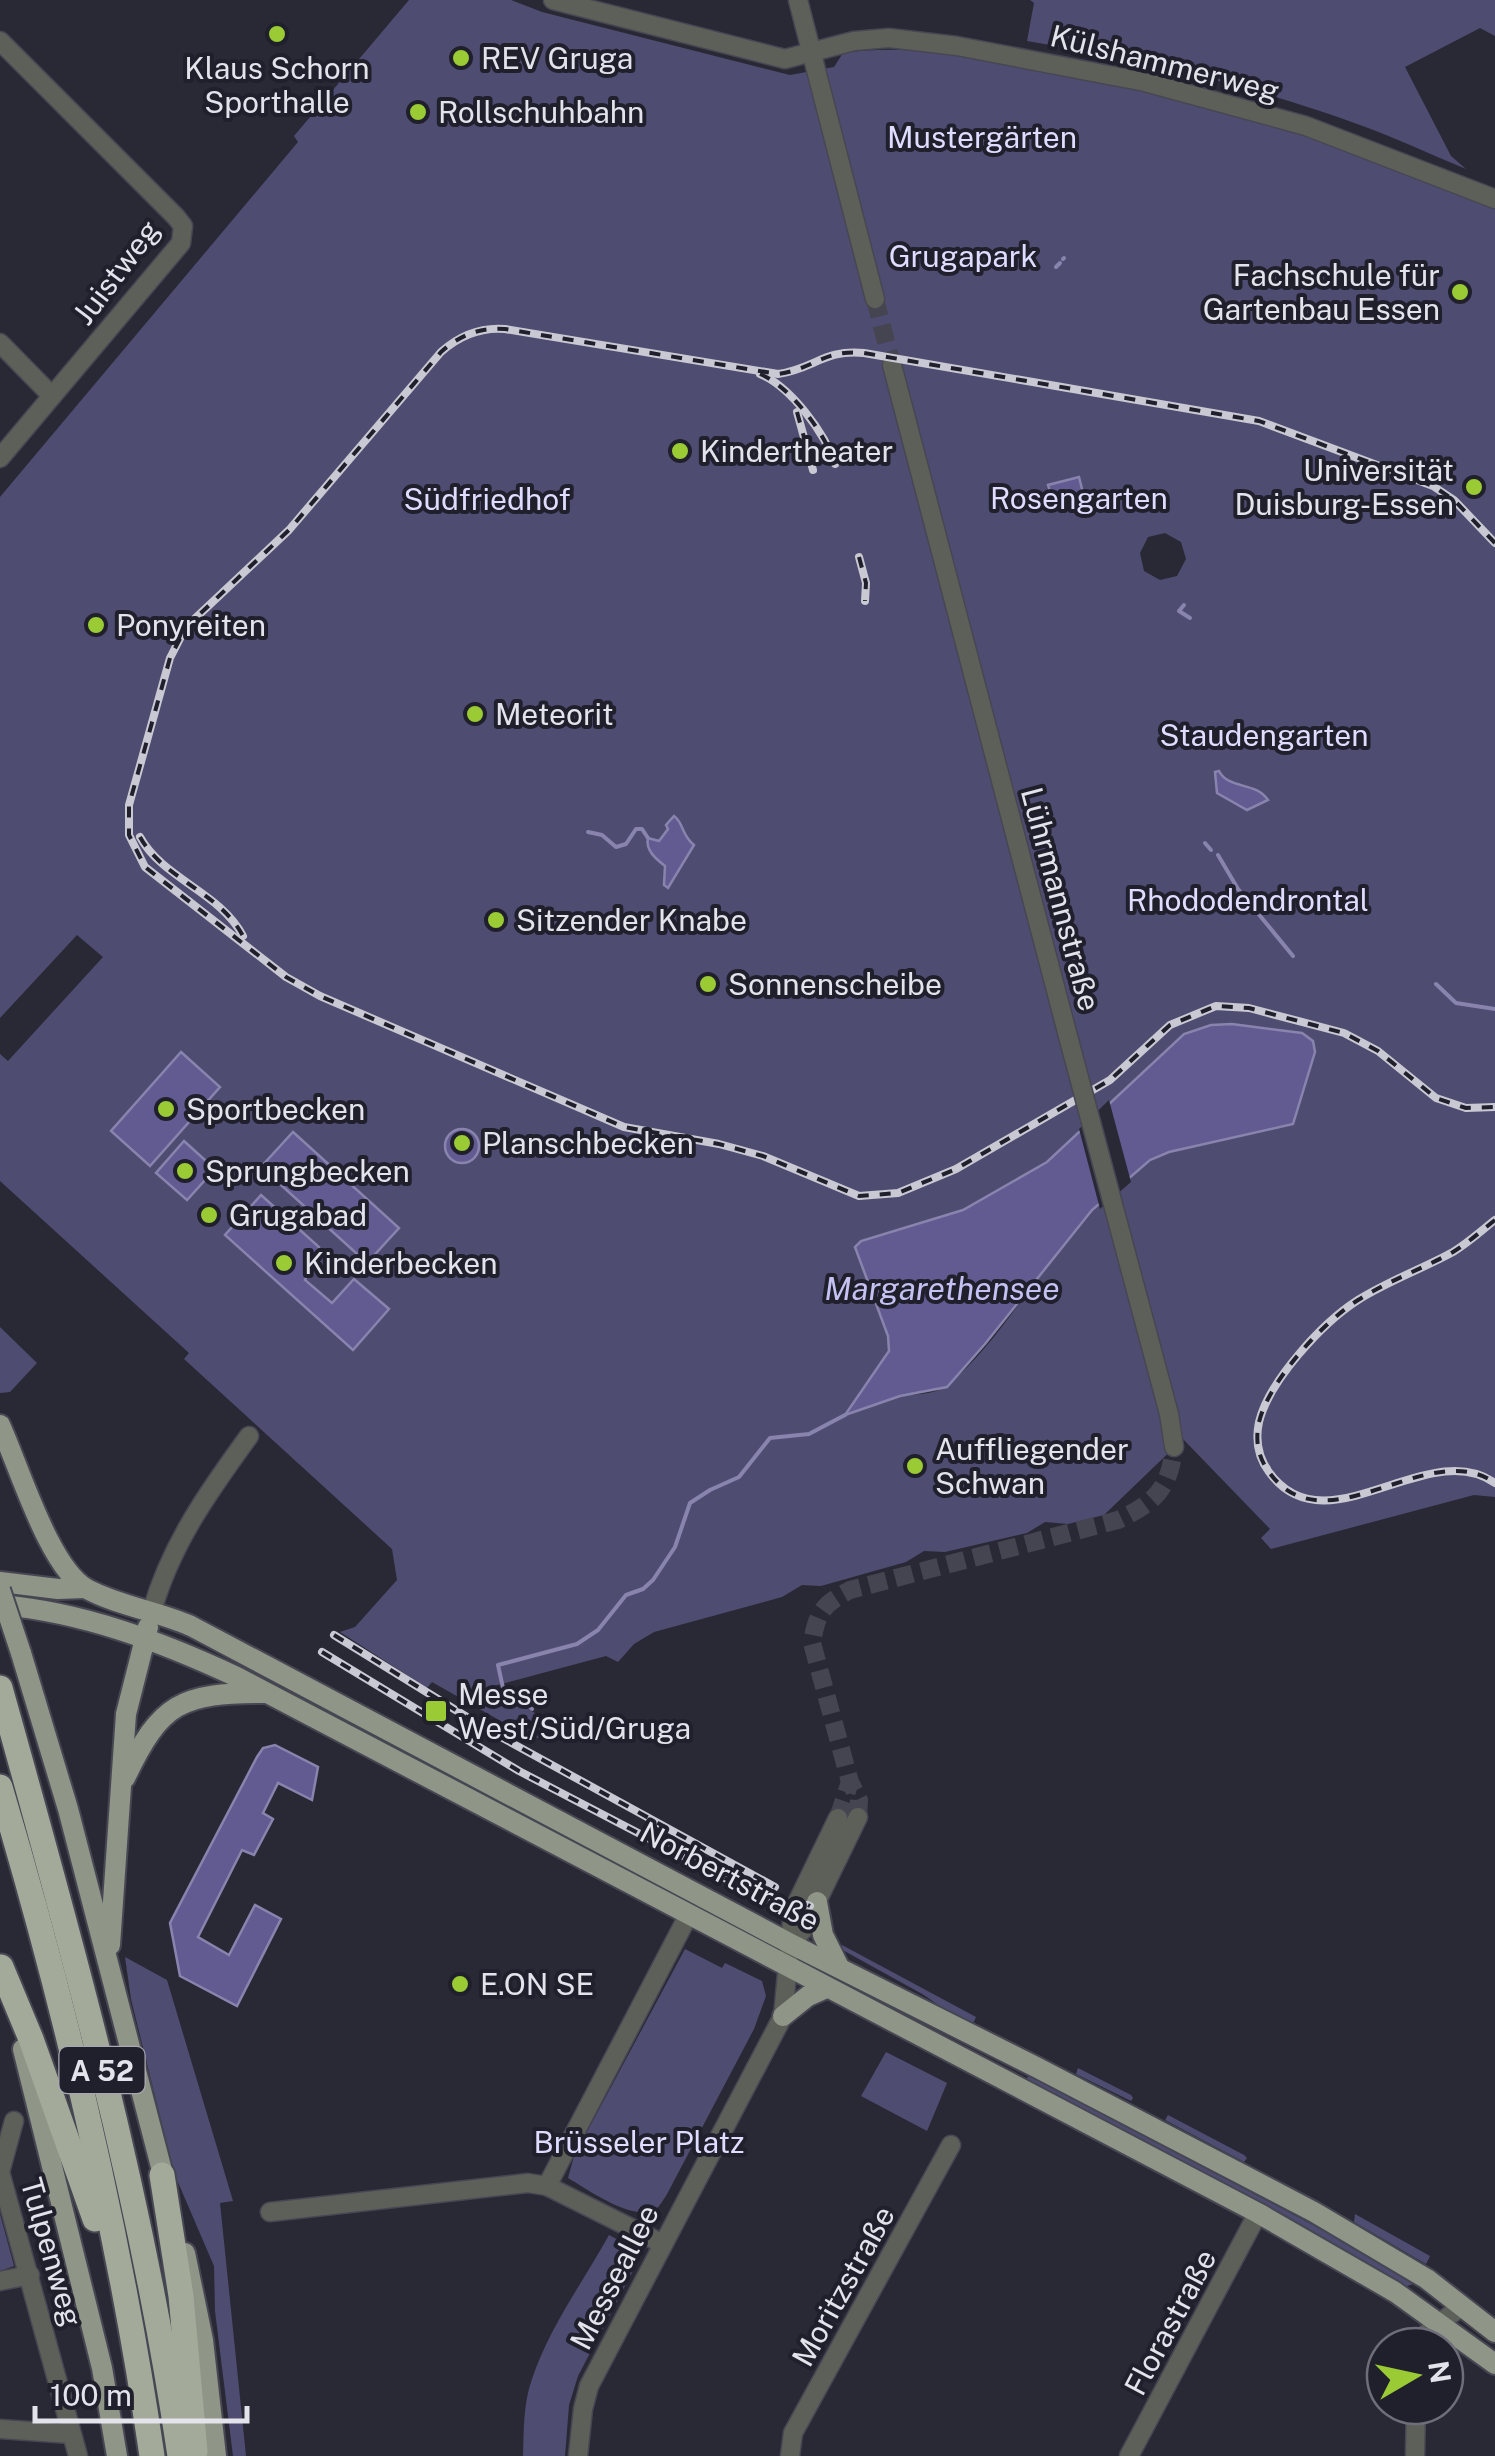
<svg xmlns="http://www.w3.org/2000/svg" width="1495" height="2456" viewBox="0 0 1495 2456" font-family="'Public Sans',sans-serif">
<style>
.green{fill:#4f4c72;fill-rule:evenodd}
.water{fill:#615b92;stroke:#8884ad;stroke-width:2.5}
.pier{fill:#292936}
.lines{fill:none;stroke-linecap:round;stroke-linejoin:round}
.stream{stroke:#8884ad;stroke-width:4}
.minor-tunnel{stroke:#454551;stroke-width:18;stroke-dasharray:18 9;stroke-linecap:butt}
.minor-casing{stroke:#474753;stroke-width:21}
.major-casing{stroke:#474753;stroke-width:24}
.highway-casing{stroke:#474753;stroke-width:29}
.minor{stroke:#5d6059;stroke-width:18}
.major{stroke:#8f9587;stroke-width:20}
.highway{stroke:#a3aa9a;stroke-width:25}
.rail-casing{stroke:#c9c9d3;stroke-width:8}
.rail{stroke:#201f2c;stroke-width:4;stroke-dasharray:11;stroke-linecap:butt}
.minor-bridge-casing{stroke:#474753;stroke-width:21;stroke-linecap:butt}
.major-bridge-casing{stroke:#474753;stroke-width:24;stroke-linecap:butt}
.minor-bridge{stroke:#5d6059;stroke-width:18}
.major-bridge{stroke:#8f9587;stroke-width:20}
.poi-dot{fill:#9acb35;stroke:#201f2c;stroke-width:4}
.labels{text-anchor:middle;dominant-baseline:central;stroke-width:8;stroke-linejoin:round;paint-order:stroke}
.shield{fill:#201f2c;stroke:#a8a8b2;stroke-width:2.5}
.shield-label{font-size:28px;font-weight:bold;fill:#e3e3ec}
.poi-label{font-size:30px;fill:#e3e3ec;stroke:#201f2c;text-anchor:start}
.street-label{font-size:30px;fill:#e3e3ec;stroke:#201f2c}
.park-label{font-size:30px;fill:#deddff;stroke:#201f2c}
.water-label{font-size:32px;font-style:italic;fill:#c4c1f3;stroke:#201f2c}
</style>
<rect width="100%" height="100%" fill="#292936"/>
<g class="green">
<path d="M409,0H511L542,12L790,75L834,67L843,53C912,43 977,58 1046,71C1113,84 1180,96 1246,115C1331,140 1412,175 1495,207V1497L1474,1495L1271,1549L1261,1538L1270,1529L1183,1439L1104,1515L1068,1524L1045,1522L1027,1533L945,1552L924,1551L906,1562L821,1586L802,1585L782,1597L654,1632L634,1644L618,1662L606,1656L490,1687L566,1731L539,1738L527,1736L432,1682L427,1688L340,1632L355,1627L397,1580L392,1549L184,1359L189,1353L0,1181V1054L8,1061L103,957L77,935L0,1018V497L298,142L294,136ZM1165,533L1181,542L1186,559L1177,576L1160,580L1144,571L1140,553L1148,537ZM1315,1053L1293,1124L1169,1152C1070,1195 1028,1317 949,1384C936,1396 914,1393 898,1397C880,1401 864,1408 847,1414L889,1351L888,1336L946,1216L963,1210L1047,1162L1087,1128Z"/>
<path d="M1030,0H1495V36L1480,28L1405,67L1451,156L1466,169C1430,154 1396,138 1360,125C1253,85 1138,60 1027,41L1034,3Z"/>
<polygon points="0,1327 37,1363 10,1392 0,1393"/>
<polygon points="842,1945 976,2017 971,2028 924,1995 839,1948"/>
<path d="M685,1949L722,1968L725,1963L762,1981L766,1996L754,2029L666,2196C663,2200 660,2206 656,2209C634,2223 587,2189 568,2178L574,2156Z"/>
<polygon points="125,1957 167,1980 233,2201 220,2203 246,2456 233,2456 215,2311 214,2266 174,2173 131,1999"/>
<polygon points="886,2052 947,2083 927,2131 861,2096"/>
<polygon points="1078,2068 1131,2095 1133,2098 1131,2101 1076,2074"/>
<polygon points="1029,2075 1330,2234 1413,2284 1402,2288 1024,2083"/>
<polygon points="1168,2115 1244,2155 1247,2158 1244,2162 1165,2120"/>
<polygon points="0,2214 14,2266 0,2271"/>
<polygon points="1355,2214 1430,2256 1426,2264 1354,2222"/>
<path d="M609,2235L631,2247L638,2261L578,2376L569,2405L565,2456H523C524,2430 523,2404 532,2379C549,2328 583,2282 609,2235Z"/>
</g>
<g class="water">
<polygon points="1079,477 1083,493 1053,501 1048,485"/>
<path d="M1219,771C1229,790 1255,781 1268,800L1247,810L1217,793L1215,772Z"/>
<path d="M674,816C684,823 681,835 694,845L668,888L664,885L665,866C656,859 645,850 648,838L659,841L668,829L666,825Z"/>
<polygon points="1232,1024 1302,1033 1313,1041 1315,1052 1293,1124 1169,1152 1150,1160 1092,1210 985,1344 947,1387 900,1396 845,1415 889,1351 888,1336 855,1247 861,1241 963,1210 1047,1162 1184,1034 1211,1025"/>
<polygon points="181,1052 220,1087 150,1166 111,1131"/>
<circle cx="462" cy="1146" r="17"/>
<polygon points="293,1132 399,1228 367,1263 261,1167"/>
<polygon points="184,1141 215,1169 187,1200 156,1173"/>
<polygon points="261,1195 319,1247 305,1280 332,1303 354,1279 389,1309 353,1350 225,1235"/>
<polygon points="275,1745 318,1767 312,1800 278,1783 263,1813 273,1819 254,1855 242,1850 198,1937 229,1955 255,1905 281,1919 237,2006 180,1976 170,1923 257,1757 263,1748"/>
</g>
<polygon class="pier" points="1109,1100 1131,1182 1100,1209 1079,1129"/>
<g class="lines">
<g class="stream">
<polyline points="1063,259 1064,258"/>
<polyline points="1056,267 1060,263"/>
<polyline points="1184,605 1179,611 1190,618"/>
<polyline points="588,832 602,835 616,847 626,844 636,829 642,829 648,838"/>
<polyline points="1205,843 1211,850"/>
<polyline points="1218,855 1238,889 1293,956"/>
<polyline points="1436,984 1456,1003 1495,1009"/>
<polyline points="532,1709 503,1688 498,1665 577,1644 598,1630 626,1595 643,1589 653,1580 675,1547 690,1503 710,1490 739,1477 770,1438 809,1434 845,1415"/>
</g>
<g class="minor-tunnel">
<polyline points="875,299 892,365"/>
<path d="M858,1817L859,1800L850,1782L812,1643C817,1612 823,1604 850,1590L1118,1520C1155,1503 1170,1488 1174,1447"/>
<polyline points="838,1818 850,1782"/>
</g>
<defs>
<g id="minor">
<polyline points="553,0 785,59 854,41 889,38 957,46 1145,82 1306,126 1495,199"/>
<polyline points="798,0 875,299"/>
<polyline points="0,41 176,217 183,226 181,243 0,458"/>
<polyline points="0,343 52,396"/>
<polyline points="892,365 1069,1040"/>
<polyline points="1126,1253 1169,1414 1174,1447"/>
<path d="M152,1611C171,1544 209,1491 249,1436"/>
<polyline points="791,1944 803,1930 858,1817"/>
<polyline points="14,2121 0,2172 78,2456"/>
<polyline points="547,2186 689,1914"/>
<polyline points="270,2212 528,2183 547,2186 661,2243"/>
<polyline points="0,2281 30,2275"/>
<polyline points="1420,2346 1428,2332 1462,2306"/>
<polyline points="0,2429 71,2434"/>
<polyline points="578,2456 583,2409 589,2386 783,2016 793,1911 838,1818"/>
<polyline points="790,2456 793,2433 951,2145"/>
<polyline points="1129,2456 1258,2213"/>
<polyline points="1415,2456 1416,2406"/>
</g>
<g id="major">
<path d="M0,1425C19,1466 49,1568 87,1589C119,1606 157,1611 191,1626L791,1944L1036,2067L1314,2212L1427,2279L1495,2332"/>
<polyline points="0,1582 58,1589 85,1588"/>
<path d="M0,1605C83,1612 162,1642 237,1677L1258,2213L1395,2292L1495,2364"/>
<polyline points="21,1653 68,1809 166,2186"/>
<path d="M125,1778C161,1702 181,1693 265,1693"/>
<polyline points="817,1902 823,1935 839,1967"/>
<polyline points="110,1945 126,1714 148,1627"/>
<polyline points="783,2016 808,1996 826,1988"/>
<polyline points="23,2049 102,2368 117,2456"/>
<polyline points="185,2253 203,2340 216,2456"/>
</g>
<g id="highway">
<path d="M0,1688C71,1941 142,2196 180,2456"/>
<path d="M0,1787C65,2005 119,2230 152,2456"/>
<polyline points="1,1967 31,2039 95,2219"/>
<polyline points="162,2175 181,2296 195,2451"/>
</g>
</defs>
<use href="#minor" class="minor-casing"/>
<use href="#major" class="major-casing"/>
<use href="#highway" class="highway-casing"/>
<use href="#minor" class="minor"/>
<use href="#major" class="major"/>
<use href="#highway" class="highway"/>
<defs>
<g id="rail">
<path d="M760,374C791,387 825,433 835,464"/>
<polyline points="797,412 813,470"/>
<path d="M1495,543L1454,500L1433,486L1259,421L864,353C824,349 814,369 778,374L505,329C480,327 460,335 441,352L289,530L186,627L170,658L129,805V835L145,867L286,977L320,996L624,1127L719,1144L763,1156L859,1196L898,1193L956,1169L1110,1080L1170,1025L1216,1006L1249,1008L1344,1033L1378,1051L1436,1098L1466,1108L1495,1107"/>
<polyline points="859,557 866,583 865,601"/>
<path d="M140,837C163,879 220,892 243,936"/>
<path d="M1495,1220C1481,1231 1468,1243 1453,1252C1422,1269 1388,1281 1358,1300C1322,1323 1269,1381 1259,1422C1255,1441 1258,1457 1269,1472C1326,1551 1428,1435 1495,1483"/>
<polyline points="334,1635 488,1730 775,1887"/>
<polyline points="322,1652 519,1771 767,1900"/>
<polyline points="808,1905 810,1906"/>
</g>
</defs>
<use href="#rail" class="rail-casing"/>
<use href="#rail" class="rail"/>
<defs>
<polyline id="minor-bridge" points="1069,1040 1126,1253"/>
<polyline id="major-bridge" points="0,1590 21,1653"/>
</defs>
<use href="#minor-bridge" class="minor-bridge-casing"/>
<use href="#major-bridge" class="major-bridge-casing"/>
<use href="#minor-bridge" class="minor-bridge"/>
<use href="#major-bridge" class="major-bridge"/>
</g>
<g class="poi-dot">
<circle cx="277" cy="34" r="10"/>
<circle cx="461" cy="58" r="10"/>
<circle cx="418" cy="112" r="10"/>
<circle cx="1460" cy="292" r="10"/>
<circle cx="680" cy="451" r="10"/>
<circle cx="1474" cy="487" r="10"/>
<circle cx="96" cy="625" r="10"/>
<circle cx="475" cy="714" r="10"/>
<circle cx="496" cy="920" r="10"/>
<circle cx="708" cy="984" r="10"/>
<circle cx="166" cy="1109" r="10"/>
<circle cx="462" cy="1143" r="10"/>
<circle cx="185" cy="1171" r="10"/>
<circle cx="209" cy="1215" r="10"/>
<circle cx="284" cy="1263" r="10"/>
<circle cx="915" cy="1466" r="10"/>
<rect x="424" y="1699" width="24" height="24" rx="5"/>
<circle cx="460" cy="1984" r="10"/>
</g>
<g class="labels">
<rect class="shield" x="59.5" y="2047" width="85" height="46" rx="8"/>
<g class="shield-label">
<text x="102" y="2070">A 52</text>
</g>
<g class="poi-label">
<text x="481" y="58">REV Gruga</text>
<text x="277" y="68" text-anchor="middle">Klaus Schorn<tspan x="277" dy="34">Sporthalle</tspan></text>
<text x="438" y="112">Rollschuhbahn</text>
<text x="1440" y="275" text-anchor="end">Fachschule für<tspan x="1440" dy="34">Gartenbau Essen</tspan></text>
<text x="700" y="451">Kindertheater</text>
<text x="1454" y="470" text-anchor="end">Universität<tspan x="1454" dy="34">Duisburg-Essen</tspan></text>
<text x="116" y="625">Ponyreiten</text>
<text x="495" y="714">Meteorit</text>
<text x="516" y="920">Sitzender Knabe</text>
<text x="728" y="984">Sonnenscheibe</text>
<text x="186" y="1109">Sportbecken</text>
<text x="482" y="1143">Planschbecken</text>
<text x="205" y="1171">Sprungbecken</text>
<text x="229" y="1215">Grugabad</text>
<text x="304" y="1263">Kinderbecken</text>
<text x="935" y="1449">Auffliegender<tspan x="935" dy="34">Schwan</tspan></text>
<text x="458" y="1694">Messe<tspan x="458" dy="34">West/Süd/Gruga</tspan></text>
<text x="480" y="1984">E.ON SE</text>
</g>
<g class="street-label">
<text transform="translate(1165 63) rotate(14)">Külshammerweg</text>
<text transform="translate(116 272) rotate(-53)">Juistweg</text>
<text transform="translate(1061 899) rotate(75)">Lührmannstraße</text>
<text transform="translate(730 1876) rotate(28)">Norbertstraße</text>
<text transform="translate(52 2252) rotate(74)">Tulpenweg</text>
<text transform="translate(614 2277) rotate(-63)">Messeallee</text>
<text transform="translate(843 2286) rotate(-61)">Moritzstraße</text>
<text transform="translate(1170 2322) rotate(-62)">Florastraße</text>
</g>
<g class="park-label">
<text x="982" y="137">Mustergärten</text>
<text x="963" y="256">Grugapark</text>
<text x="1079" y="498">Rosengarten</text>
<text x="487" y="499">Südfriedhof</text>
<text x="1264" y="735">Staudengarten</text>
<text x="1248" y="900">Rhododendrontal</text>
<text x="639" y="2142">Brüsseler Platz</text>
</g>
<g class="water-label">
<text x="942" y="1288">Margarethensee</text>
</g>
</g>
<g transform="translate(1415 2376) rotate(81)"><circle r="48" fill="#201f2c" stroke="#6e6d79" stroke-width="2.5"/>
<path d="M0-8L18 38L0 25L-18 38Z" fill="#9acb35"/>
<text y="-15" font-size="28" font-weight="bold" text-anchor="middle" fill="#e3e3ec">N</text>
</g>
<path d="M35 2406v15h212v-15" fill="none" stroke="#e3e3ec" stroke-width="5"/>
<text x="50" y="2406" font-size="30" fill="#e3e3ec" stroke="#201f2c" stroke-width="8" paint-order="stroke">100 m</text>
</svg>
